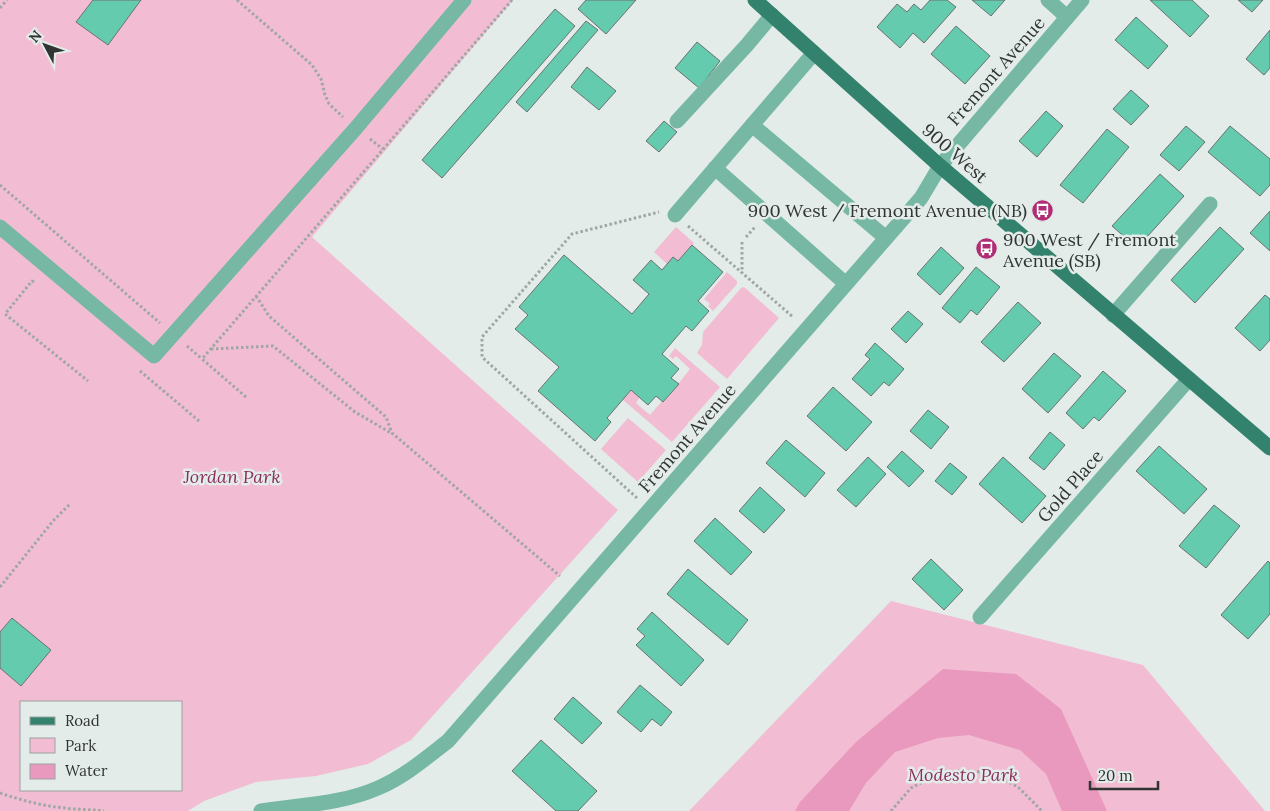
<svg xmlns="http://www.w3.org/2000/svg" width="1270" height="811" viewBox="0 0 1270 811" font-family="Lora,serif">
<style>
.green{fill:#f2bdd3;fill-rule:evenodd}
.water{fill:#e999bd}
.building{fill:#65cbae;stroke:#6a726f}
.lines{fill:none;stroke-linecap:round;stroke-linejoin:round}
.path{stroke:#9fa7a4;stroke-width:3;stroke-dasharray:2.5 2.5;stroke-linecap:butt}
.minor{stroke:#76b8a4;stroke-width:15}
.major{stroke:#33826d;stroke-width:15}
.labels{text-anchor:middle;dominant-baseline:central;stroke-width:5;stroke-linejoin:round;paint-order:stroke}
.street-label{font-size:18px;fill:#303433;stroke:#e3ece9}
.poi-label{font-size:18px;fill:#303433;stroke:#e3ece9;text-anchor:end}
.park-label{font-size:18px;font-style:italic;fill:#8b2f5e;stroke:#e3ece9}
</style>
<rect width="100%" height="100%" fill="#e3ece9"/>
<g class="green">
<path d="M0,0H513L312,237L618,510L411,740L368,764L316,776L256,782L204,801L188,811H0ZM21,702H181V790H21Z"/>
<polygon points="676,227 694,243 678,261 667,264 654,252"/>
<polygon points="727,272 737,281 737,284 713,311 708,306 710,304 704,299"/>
<polygon points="744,287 779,318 727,379 697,353 702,345 703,332 741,288"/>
<polygon points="675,348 720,387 672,442 622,399 631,390 640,397 636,403 650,415 662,401 664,402 690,369 676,356 673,359 669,356"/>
<polygon points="628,418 666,450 638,482 601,449"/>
<polygon points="891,601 1143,665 1265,811 689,811"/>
</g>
<polygon class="water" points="943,669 1016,674 1061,709 1107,811 1062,811 1046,774 1020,750 969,735 938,738 895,752 866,783 849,811 795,811 800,802 856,742"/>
<g class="building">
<polygon points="93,0 141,0 108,45 76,22"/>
<polygon points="586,0 636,0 606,34 578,9"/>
<polygon points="930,0 947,0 956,7 924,43 913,33 900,48 877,27 897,4 907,12 914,4 921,10"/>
<polygon points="972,0 1005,0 991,16"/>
<polygon points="1150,0 1192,0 1209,16 1190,37"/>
<polygon points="1238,0 1263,0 1252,12"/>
<polygon points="555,9 575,26 442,178 422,160"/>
<polygon points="1136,17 1168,46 1148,69 1115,40"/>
<polygon points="586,21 598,30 527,112 516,102"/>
<polygon points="956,26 990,56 965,84 931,54"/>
<polygon points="1270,30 1270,68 1264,75 1246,59"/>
<polygon points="697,42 720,61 699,88 675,68"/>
<polygon points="587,67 616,91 599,110 571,87"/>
<polygon points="1131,90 1149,106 1131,125 1113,109"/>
<polygon points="1046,111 1063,126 1037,157 1019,141"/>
<polygon points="664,121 677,132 659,152 646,141"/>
<polygon points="1186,126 1205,142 1179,171 1160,155"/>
<polygon points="1230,126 1270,159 1270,185 1260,196 1208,152"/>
<polygon points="1107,129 1129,147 1083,203 1060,185"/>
<polygon points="1160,174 1184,196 1137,248 1112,226"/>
<polygon points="1270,211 1270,251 1250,233"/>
<polygon points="1220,227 1244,249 1195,303 1171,280"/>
<polygon points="692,245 723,272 698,301 709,311 692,331 686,326 662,354 679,369 671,378 679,384 663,402 656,396 648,405 631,390 607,418 611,422 595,441 538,391 559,367 515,329 528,315 519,307 564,255 632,314 649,294 633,280 651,260 662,270 673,257 678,261"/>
<polygon points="941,247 964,268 940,295 917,274"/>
<polygon points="976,267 1000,287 977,315 971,310 960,323 942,308"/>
<polygon points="1265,295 1270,299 1270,340 1260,351 1235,328"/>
<polygon points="1018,302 1041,323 1004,362 981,342"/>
<polygon points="908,311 923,324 906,343 891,329"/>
<polygon points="875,343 904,369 889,386 884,382 871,396 852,379 870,359 865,355"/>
<polygon points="1054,353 1081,376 1048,413 1022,389"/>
<polygon points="1103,371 1126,391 1099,421 1094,417 1083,429 1066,413"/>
<polygon points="833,387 872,422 846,451 807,416"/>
<polygon points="928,410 949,427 931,449 910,431"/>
<polygon points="1050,432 1065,445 1044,470 1029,458"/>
<polygon points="786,440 825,473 805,497 766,463"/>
<polygon points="1159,446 1207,489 1184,514 1136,471"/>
<polygon points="902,451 924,471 909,487 887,467"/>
<polygon points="868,457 886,474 856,507 837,490"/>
<polygon points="1003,457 1046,496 1022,523 979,484"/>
<polygon points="950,463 967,477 952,495 935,481"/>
<polygon points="760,487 785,510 764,533 739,511"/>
<polygon points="1214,505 1240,526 1206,568 1179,546"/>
<polygon points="715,518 752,552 731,575 694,541"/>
<polygon points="931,559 963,590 944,610 912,579"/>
<polygon points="1268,561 1270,563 1270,614 1248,639 1221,615"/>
<polygon points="688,569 748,620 728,645 667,594"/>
<polygon points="652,612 704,660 681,686 636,645 645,636 637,629"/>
<polygon points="12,618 51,650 21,686 0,668 0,632"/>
<polygon points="640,685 672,712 661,726 652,719 641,732 617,712"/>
<polygon points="573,697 602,723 582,744 554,719"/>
<polygon points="541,740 597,791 578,811 556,811 512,771"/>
</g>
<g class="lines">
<g class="path">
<polyline points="237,0 312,65 321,79 325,95 329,104 343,117"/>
<polyline points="0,8 7,0"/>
<polyline points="370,139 383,149"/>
<polyline points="0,185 160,323"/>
<polyline points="688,226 793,317"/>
<polyline points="746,237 755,227"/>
<polyline points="742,242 742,273"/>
<polyline points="34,282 32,281 5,314 88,381"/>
<polyline points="256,296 269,316 386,417 392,433 560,576"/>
<polyline points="187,346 202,359"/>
<polyline points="211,349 273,346 355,412 391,433"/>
<polyline points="140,371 199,421"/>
<polyline points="246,397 202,359 512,0"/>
<polyline points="637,498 482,357 482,337 572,234 659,212"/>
<polyline points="0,587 53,521 70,504"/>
<path d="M0,793C21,800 42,806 65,808C78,810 91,809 104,811"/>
<polyline points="891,811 911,788 934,776 958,771 989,772 1018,787 1042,811"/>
</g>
<g class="minor">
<polyline points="1048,0 1067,17"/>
<polyline points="677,121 747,45 772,15"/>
<polyline points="752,125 886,238"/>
<polyline points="715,168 846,284"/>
<polyline points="675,215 814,53"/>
<polyline points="0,227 154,356 356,128 464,0"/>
<polyline points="1113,315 1210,204"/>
<polyline points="980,617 1189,379"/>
<path d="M261,811C300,805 342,804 378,788C404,777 426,758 448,741L921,198L940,166L1082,0"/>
</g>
<polyline class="major" points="755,0 940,166 1270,448"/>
</g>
<defs>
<symbol id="bus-disc" viewBox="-11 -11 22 22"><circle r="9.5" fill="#b02c74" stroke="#e3ece9"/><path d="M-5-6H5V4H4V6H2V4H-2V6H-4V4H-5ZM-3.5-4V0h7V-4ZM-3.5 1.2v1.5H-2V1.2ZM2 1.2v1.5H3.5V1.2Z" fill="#fff"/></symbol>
</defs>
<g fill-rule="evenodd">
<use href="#bus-disc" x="1030" y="198" width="25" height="25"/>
<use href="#bus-disc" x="974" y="236" width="25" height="25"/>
</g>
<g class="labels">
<g class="street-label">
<text transform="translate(996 71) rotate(-49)">Fremont Avenue</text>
<text transform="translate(955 153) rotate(41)">900 West</text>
<text transform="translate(687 438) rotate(-49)">Fremont Avenue</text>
<text transform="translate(1070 486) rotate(-49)">Gold Place</text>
</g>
<g class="poi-label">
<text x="1027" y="210">900 West / Fremont Avenue (NB)</text>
<text x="1003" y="239" text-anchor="start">900 West / Fremont<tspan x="1003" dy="21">Avenue (SB)</tspan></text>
</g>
<g class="park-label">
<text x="232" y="476">Jordan Park</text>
<text x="963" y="774">Modesto Park</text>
</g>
</g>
<rect x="20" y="701" width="162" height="90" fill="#e3ece9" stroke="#9ba2a0"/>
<rect x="30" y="717" width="25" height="8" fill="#33826d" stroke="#9ba2a0"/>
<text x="65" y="726" font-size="15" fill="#303433">Road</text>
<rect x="30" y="738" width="25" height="15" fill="#f2bdd3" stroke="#9ba2a0"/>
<text x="65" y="751" font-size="15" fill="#303433">Park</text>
<rect x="30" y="764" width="25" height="15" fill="#e999bd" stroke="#9ba2a0"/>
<text x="65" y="776" font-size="15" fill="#303433">Water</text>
<g transform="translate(45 45) rotate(311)" stroke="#e3ece9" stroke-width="4" paint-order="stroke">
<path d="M0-4L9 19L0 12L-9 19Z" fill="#303433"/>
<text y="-8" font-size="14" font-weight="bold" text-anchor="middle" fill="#303433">N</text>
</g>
<path d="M1090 781v8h68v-8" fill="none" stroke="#303433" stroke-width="2.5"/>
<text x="1098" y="781" font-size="15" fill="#303433" stroke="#e3ece9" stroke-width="4" paint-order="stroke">20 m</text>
</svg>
